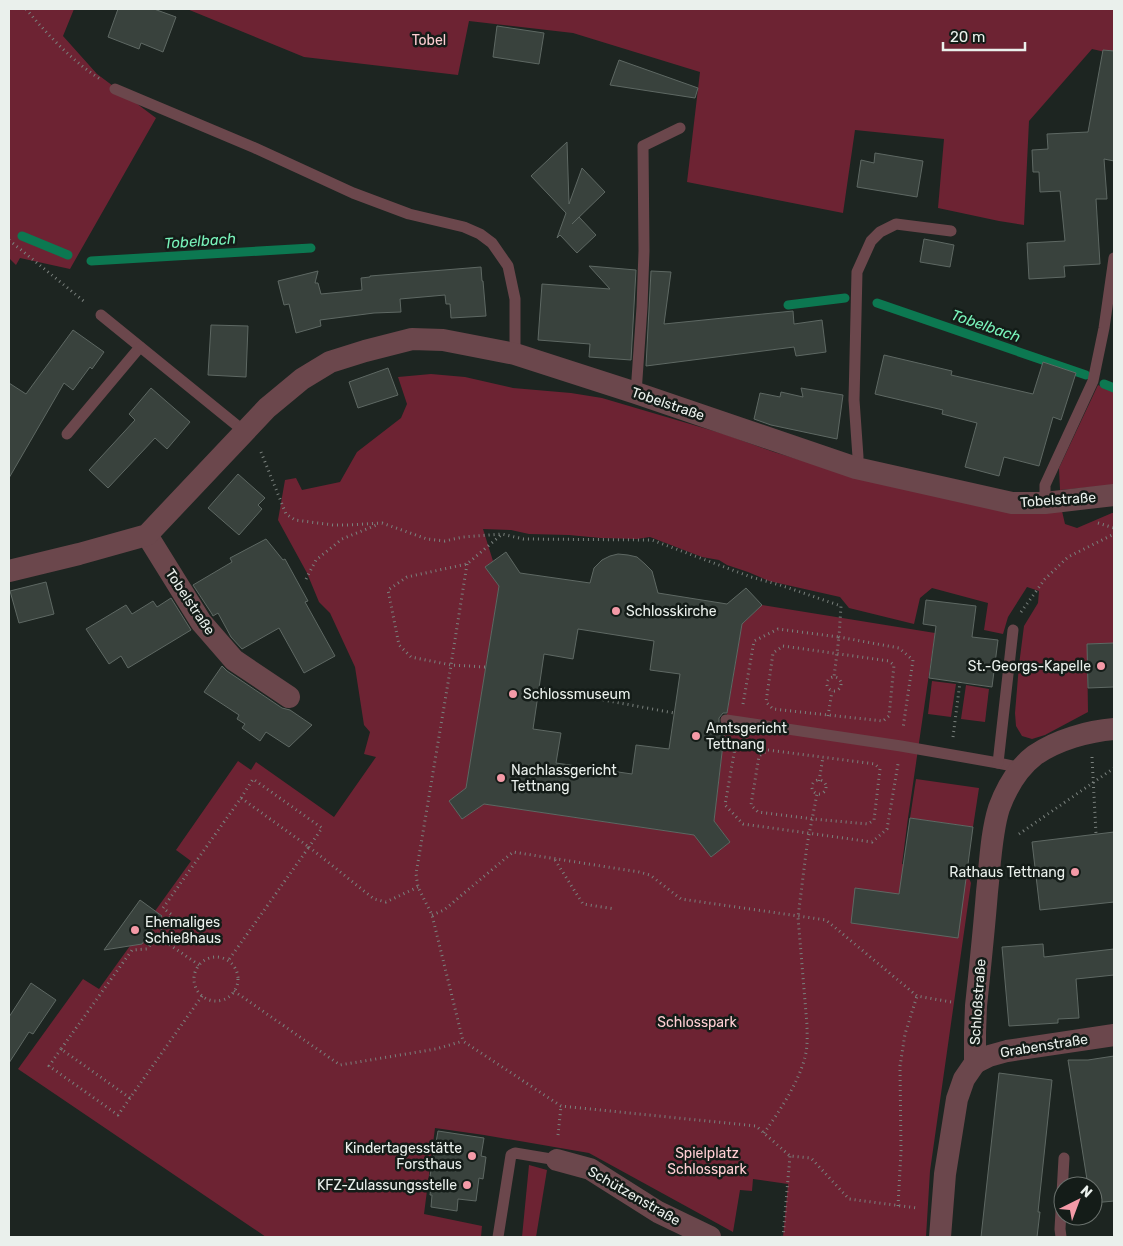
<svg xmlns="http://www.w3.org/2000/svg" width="1123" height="1246" viewBox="0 0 1123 1246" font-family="Rubik,sans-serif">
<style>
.green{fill:#6d2333}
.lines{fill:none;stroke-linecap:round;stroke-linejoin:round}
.stream{stroke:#0c7851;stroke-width:9}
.building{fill:#39423d;stroke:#5e6863;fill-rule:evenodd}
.path{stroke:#7a817d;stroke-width:3;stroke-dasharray:1 4;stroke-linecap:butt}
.service{stroke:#6b474c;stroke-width:11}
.minor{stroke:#6b474c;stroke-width:22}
.poi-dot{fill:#f49aa7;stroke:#141c18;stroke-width:2}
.labels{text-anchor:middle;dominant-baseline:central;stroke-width:5;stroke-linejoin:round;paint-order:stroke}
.park-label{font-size:14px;fill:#ffced3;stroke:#141c18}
.street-label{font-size:14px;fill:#eaf0ec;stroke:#141c18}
.poi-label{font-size:14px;fill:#eaf0ec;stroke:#141c18;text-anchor:start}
.water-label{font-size:15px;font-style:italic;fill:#79f4bb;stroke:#141c18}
</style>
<rect width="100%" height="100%" fill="#1d2521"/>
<g class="green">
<polygon points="9,9 74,9 63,36 97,74 156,118 70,269 20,258 16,265 9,258"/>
<polygon points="187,9 1114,9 1114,54 1092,49 1029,121 1024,225 999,221 938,208 944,139 855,130 843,213 687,182 700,72 573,33 469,21 458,75 304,57"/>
<polygon points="431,374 465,377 513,388 571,393 602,398 724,434 774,452 820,466 1062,511 1065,524 1077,528 1112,513 1114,513 1114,643 1087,644 1088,712 1045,735 1032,739 1022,736 1016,726 1015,713 1019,665 1024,626 1038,603 1039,591 1027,587 1008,617 1003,634 984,630 988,603 932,588 920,598 914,624 849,608 840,597 769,581 748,572 727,565 719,560 702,557 650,537 637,539 601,538 569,535 529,534 511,530 483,529 493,561 485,567 499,586 466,788 449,801 462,819 484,804 694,835 712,856 730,842 714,821 726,720 742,624 762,605 935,633 908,818 902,864 967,873 971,883 930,1171 926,1237 783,1237 788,1184 753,1179 752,1191 740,1190 733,1232 589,1153 484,1135 435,1128 424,1214 482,1226 481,1237 266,1237 18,1069 83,979 99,989 191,861 176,850 238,761 251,770 256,762 334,817 376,757 364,754 370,732 364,725 355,667 330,613 319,602 307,573 278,520 285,480 296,478 302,490 340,482 357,452 401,418 407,404 398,377"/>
<polygon points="1098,385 1114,392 1114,485 1060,490 1059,468"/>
<polygon points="932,681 956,684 951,717 928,714"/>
<polygon points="966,685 989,689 985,722 961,719"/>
<polygon points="916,779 979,788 973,827 910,818"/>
<polygon points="529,1165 547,1170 536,1237 522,1237"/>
</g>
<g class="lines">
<g class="stream">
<polyline points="22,236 68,255"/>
<polyline points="91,261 311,248"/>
<polyline points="877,303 1086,375"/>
<polyline points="788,305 845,298"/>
<polyline points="1104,384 1114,388"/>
</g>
</g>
<g class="building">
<polygon points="118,9 154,9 176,17 163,52 141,43 139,49 108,37"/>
<polygon points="497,26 544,33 539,64 493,57"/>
<polygon points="1103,50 1114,51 1114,161 1104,159 1107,199 1096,199 1100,264 1064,266 1065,277 1029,279 1027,243 1065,241 1060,191 1040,192 1039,172 1033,172 1032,150 1048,149 1047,134 1088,132"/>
<polygon points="619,60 698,88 695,98 610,85"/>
<polygon points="567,142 569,204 582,168 605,192 572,224 579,217 596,235 577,253 560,235 557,238 566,213 531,176"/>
<polygon points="875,153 923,161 917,197 857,187 861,160 874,163"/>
<polygon points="924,239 954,245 950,267 920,262"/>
<polygon points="589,266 636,270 631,360 589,357 590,344 538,340 542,284 610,289"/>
<polygon points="481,267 482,281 483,281 486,316 451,318 450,304 446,304 445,295 400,299 401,312 374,313 320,320 321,326 296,333 289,304 284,305 278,281 318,271 315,283 318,283 321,294 362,290 361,278 370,277 370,276"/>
<polygon points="651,271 671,272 664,324 793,311 794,324 822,320 826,352 796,356 794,347 646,366"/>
<polygon points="211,325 248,326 246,377 208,375"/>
<polygon points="73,330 104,352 92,369 90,367 73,390 64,383 9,478 9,383 26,394"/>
<polygon points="884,355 952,371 951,375 1033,394 1043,362 1076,373 1061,420 1053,417 1039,466 1004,457 999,476 965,467 977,423 942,414 943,410 875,394"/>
<polygon points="388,368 398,395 358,408 349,382"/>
<polygon points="151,388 190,422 167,449 155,438 108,488 89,470 135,420 129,414"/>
<polygon points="801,388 843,395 837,439 771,425 754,419 760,393 780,397 781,392 803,397"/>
<polygon points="238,474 265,498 258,505 262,509 239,535 208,508"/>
<polygon points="266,539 283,560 285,559 308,601 305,602 335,656 304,673 279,628 242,649 231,637 218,613 213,616 212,614 193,585 232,562 230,558"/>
<path d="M506,552L520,573L590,583L594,568L602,560L610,556L618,554L628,555L637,557L645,564L652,571L658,593L727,604L746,588L762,605L742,624L727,713H723L719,718V723L725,727L714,821L730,842L711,857L694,835L484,804L462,819L449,801L466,788L499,586L485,567ZM578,629L654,641L650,670L680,674L669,749L636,745L632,774L556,763L561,733L533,729L544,654L573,659Z"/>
<polygon points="46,582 54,614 19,623 10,591"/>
<polygon points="171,598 191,630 128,668 121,656 109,664 86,629 126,605 132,614 153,601 157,607"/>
<polygon points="926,600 976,606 972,637 998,640 992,687 929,678 936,626 923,624"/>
<polygon points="1114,643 1114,687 1088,688 1087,644"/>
<polygon points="222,666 227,671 282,708 290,710 312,725 289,747 266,732 260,741 242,728 245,724 237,719 239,715 204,692"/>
<polygon points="910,818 973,827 958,938 851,923 855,888 899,894"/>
<polygon points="1114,832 1114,902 1040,910 1032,842"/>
<polygon points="140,900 162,916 142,944 104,950"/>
<polygon points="1043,944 1044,957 1114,949 1114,975 1076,979 1079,1018 1058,1019 1058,1023 1009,1026 1002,947"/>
<polygon points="31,983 56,1000 33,1034 29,1032 9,1063 9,1017"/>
<polygon points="1114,1056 1114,1201 1093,1203 1093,1186 1088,1186 1068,1060 1088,1060"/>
<polygon points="999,1073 1052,1080 1038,1212 1040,1212 1037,1237 981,1237"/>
<polygon points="438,1131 484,1138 481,1156 486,1157 483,1179 479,1178 476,1201 458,1199 457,1211 431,1207 432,1195 430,1195 432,1177 430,1176"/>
</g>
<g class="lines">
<g class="path">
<path d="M26,9C48,35 71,60 100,79"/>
<polyline points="9,240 86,303"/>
<polyline points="261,452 286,514 295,520 333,525 348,525 382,523 427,539 445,541 463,537 502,534 523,539 652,540 751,577 780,585 841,606 839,637 899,648 913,660 903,728"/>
<polyline points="1098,523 1114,528"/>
<polyline points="467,564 451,665 416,874 418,887 432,915 463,1041 561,1106 756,1126 790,1156 811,1158 849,1199 917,1208"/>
<polyline points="306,579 316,560 342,539 379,524"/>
<polyline points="1021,612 1045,579 1068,557 1114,534"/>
<polygon points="783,646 889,661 894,665 889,716 883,721 773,709 766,702 773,653"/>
<polyline points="485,667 451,665 411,657 399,645 388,590 407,577 467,564 501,535"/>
<circle cx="834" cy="684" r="7"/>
<polyline points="539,688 674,713"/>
<polyline points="743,704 754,641 778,629 839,637 834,677"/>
<polyline points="828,716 832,691"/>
<polyline points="953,737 960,682"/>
<polyline points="736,742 725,805 743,824 872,842 887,829 898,764"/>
<polygon points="768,750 875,764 880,769 874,820 868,824 813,819 758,812 751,805 759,756"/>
<polyline points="1092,757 1096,834"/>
<circle cx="819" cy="787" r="7"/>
<polyline points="819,781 823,757"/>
<polyline points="241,798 253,779 322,828 309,847 374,899 386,902 418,887"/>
<polyline points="1019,834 1094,782 1114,768"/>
<polyline points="555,860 583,904 615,909"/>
<polyline points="432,915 444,910 513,852 639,872 650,875 681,899 826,920 917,996 951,1002"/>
<polyline points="157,936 199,965"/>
<circle cx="216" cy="979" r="22"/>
<polyline points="234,991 340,1065 436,1049 463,1041"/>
<polyline points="202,996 130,1098 61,1049 132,950 147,949 172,915 163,908 241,798 309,847 228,961"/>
<polyline points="61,1049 49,1066 118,1115 130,1098"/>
<path d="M764,1133C779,1112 799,1082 805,1057C808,1046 807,1035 807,1025L798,917L807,845L817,794"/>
<polyline points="558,1135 561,1106"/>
<polyline points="898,1206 901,1151 900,1066 905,1034 917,996"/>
<polyline points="783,1237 790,1156"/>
</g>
<g class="service">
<polyline points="115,89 255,148 353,193 409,214 464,227 480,234 492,243 508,266 515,299 515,354"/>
<polyline points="101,315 245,432"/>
<polyline points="636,393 642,307 644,251 643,146 680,128"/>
<polyline points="67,434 140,347"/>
<polyline points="856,468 858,457 854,400 857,272 871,241 880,232 896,224 951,231"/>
<polyline points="1045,503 1045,485 1093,381 1104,328 1114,258"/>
<polyline points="726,720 740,722 901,746 998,763 1022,768"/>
<polyline points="998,763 1013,630"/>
<polyline points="498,1237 511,1155 515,1153 557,1160"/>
<polyline points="1061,1237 1060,1229 1064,1158"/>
</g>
<g class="minor">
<polyline points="147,535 201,622 234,660 289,697"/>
<polyline points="9,571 79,554 147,535 267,408 302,379 330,362 365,351 412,339 443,340 515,354 636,393 856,468 1012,503 1045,503 1114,495"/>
<polyline points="975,1063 989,1056 1007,1051 1114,1035"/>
<polyline points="557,1160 590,1169 658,1212 710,1237"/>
<path d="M940,1237L945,1174L957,1099L964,1079L975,1063V1033L976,1006C980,968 984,930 987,892C990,866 991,833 999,808C1006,789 1018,768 1035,755C1057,740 1088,731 1114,729"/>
</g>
</g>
<g class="poi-dot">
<circle cx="616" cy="611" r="5"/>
<circle cx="1101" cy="666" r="5"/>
<circle cx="513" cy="694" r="5"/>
<circle cx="696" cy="736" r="5"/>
<circle cx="501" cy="778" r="5"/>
<circle cx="1075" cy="872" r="5"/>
<circle cx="135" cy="930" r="5"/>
<circle cx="472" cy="1156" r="5"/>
<circle cx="467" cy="1185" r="5"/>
</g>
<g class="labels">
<g class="park-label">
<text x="429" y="40">Tobel</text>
<text x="697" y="1022">Schlosspark</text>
<text x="707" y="1153">Spielplatz<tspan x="707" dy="16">Schlosspark</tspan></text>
</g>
<g class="street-label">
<text transform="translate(668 404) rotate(19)">Tobelstraße</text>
<text transform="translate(1058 500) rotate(-4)">Tobelstraße</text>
<text transform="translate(190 602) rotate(56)">Tobelstraße</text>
<text transform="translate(978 1002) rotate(-86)">Schloßstraße</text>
<text transform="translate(1044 1046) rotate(-9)">Grabenstraße</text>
<text transform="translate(634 1196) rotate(30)">Schützenstraße</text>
</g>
<g class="poi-label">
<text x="626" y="611">Schlosskirche</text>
<text x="1091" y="666" text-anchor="end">St.-Georgs-Kapelle</text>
<text x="523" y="694">Schlossmuseum</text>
<text x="706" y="728">Amtsgericht<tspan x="706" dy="16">Tettnang</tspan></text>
<text x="511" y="770">Nachlassgericht<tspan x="511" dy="16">Tettnang</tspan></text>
<text x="1065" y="872" text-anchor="end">Rathaus Tettnang</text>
<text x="145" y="922">Ehemaliges<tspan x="145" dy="16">Schießhaus</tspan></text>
<text x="462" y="1148" text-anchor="end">Kindertagesstätte<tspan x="462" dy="16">Forsthaus</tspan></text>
<text x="457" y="1185" text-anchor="end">KFZ-Zulassungsstelle</text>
</g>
<g class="water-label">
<text transform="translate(200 241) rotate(-4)">Tobelbach</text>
<text transform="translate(986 326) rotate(19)">Tobelbach</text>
</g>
</g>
<rect width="1123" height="1246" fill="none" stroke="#eaf0ec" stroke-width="20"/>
<g transform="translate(1078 1201) rotate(42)"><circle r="24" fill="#141c18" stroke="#6a716d"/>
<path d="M0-4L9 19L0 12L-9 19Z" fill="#f49aa7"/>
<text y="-8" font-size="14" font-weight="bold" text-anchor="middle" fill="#eaf0ec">N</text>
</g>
<path d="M943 42v8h82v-8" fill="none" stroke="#eaf0ec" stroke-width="2.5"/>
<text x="950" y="42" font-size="15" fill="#eaf0ec" stroke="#141c18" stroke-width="4" paint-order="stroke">20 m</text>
</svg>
